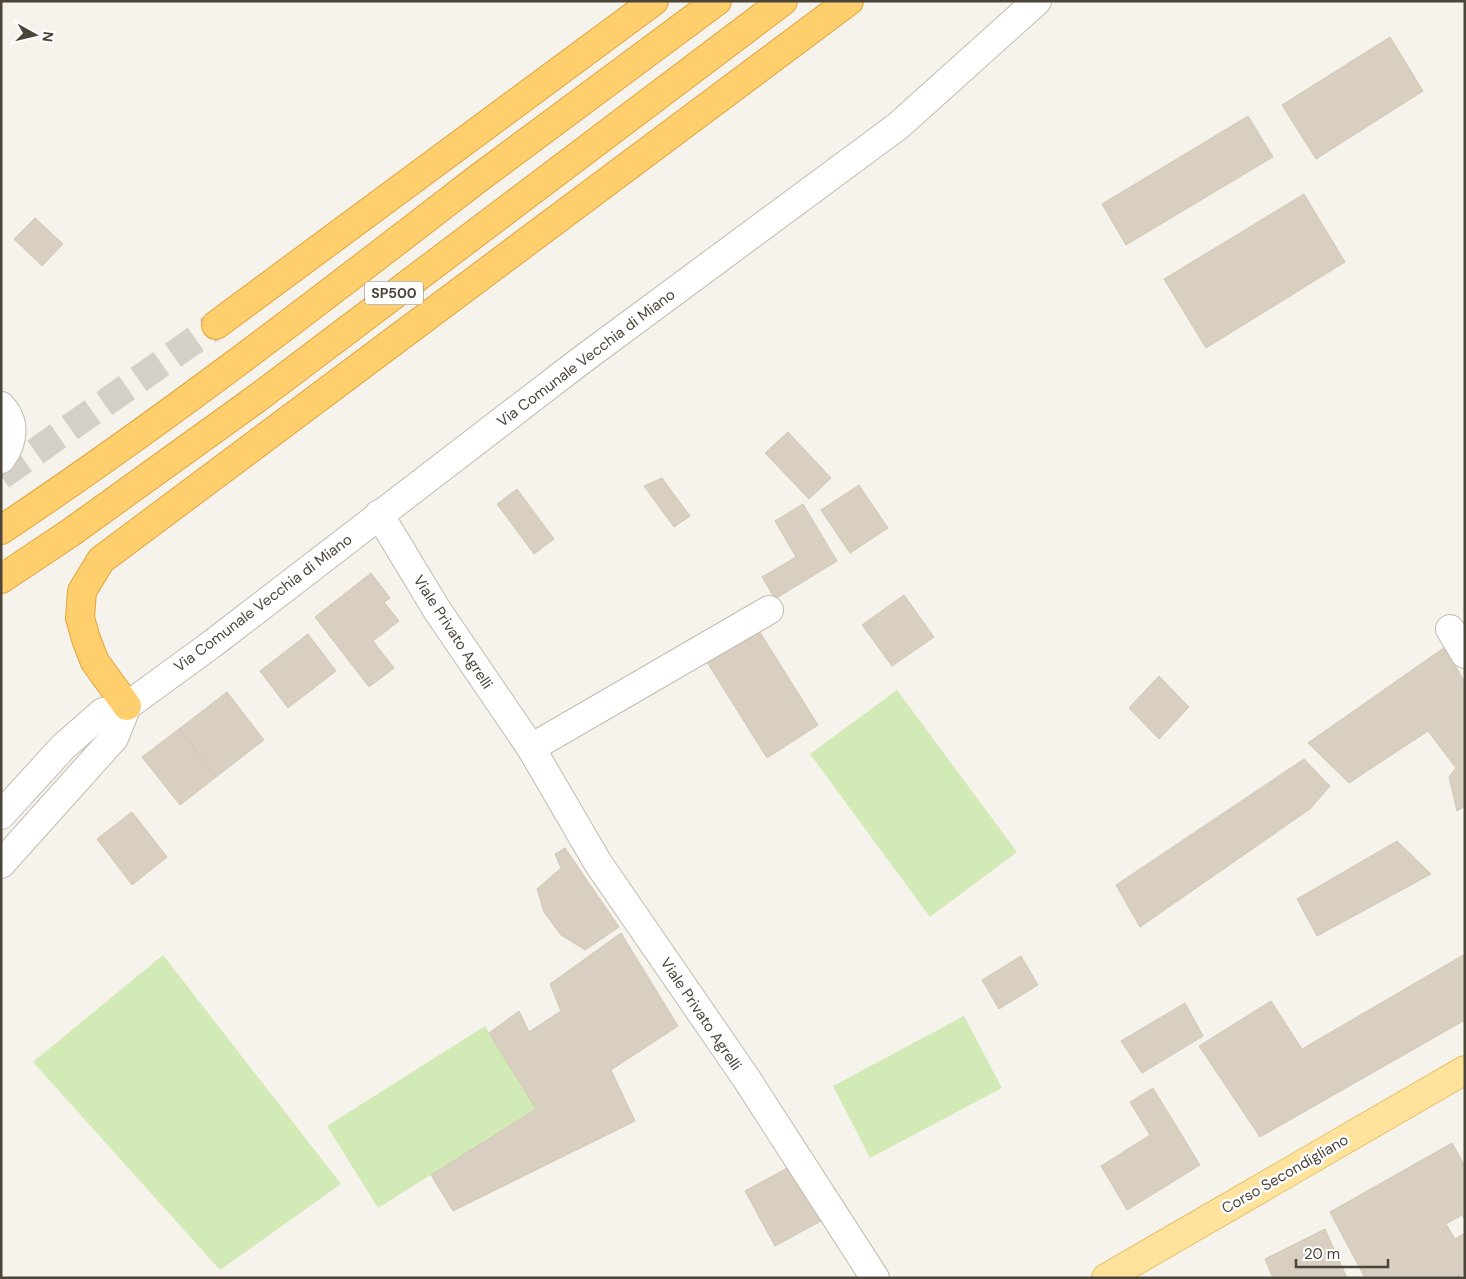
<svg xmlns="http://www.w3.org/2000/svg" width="1466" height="1279" viewBox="0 0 1466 1279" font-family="'DM Sans',sans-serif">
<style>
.green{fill:#d2eab5}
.building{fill:#d8cfc1;stroke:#d3c7b4}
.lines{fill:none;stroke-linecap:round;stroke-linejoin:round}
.highway-tunnel{stroke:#d4d0c8;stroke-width:28;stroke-dasharray:28 14;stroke-linecap:butt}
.minor-casing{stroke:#c2bbae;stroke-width:30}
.major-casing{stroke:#e6c16a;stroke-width:30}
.highway-casing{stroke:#e0a43c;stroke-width:30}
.minor{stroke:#fff;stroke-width:28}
.major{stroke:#ffe39c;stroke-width:28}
.highway{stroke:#ffcf6e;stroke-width:28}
.labels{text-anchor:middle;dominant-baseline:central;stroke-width:5;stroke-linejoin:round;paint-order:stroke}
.shield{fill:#fff;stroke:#817c74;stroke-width:1}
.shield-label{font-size:14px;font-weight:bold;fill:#4b4439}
.street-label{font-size:15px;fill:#4b4439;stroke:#fff}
</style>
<rect width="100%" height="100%" fill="#f6f3ec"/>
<g class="green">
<polygon points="897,690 1017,852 930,917 810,754"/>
<polygon points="163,955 341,1184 220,1270 33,1062"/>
<polygon points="964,1016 1002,1088 870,1158 833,1086"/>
<polygon points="485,1026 536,1109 378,1208 327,1126"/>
</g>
<g class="building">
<polygon points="1390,37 1423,91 1316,159 1282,105"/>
<polygon points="1248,116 1273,157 1126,245 1102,204"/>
<polygon points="1304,194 1345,262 1206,348 1164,279"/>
<polygon points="35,218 63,244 42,266 14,239"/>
<polygon points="788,432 831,478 809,499 765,453"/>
<polygon points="662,478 690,516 674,527 644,486"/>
<polygon points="859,485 888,528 850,553 821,510"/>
<polygon points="517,489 554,539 534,554 497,504"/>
<polygon points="803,504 837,561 775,599 762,577 796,557 775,521"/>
<polygon points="371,573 390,598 384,602 399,621 373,641 394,668 369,687 315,617"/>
<polygon points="904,595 934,637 892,666 862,625"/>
<polygon points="756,626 818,725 767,758 705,659"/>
<polygon points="308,634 336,671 288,708 260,671"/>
<polygon points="1445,647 1465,683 1465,806 1457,811 1449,777 1456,768 1428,731 1349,783 1308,743"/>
<polygon points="1159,676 1189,707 1159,739 1129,708"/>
<polygon points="227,692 264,740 216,777 179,729"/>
<polygon points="179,729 216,777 180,805 142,757"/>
<polygon points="1304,759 1330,786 1310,809 1140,927 1116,885"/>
<polygon points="132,812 167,857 132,885 97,839"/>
<polygon points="1397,841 1431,874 1317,936 1297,899"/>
<polygon points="565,848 619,927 585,950 561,935 544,912 537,889 561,868 555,854"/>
<polygon points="621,933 678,1026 611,1070 635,1121 453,1211 431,1175 536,1109 489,1033 519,1011 529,1032 561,1011 550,984"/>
<polygon points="1465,954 1465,1020 1260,1137 1199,1046 1271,1001 1302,1049"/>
<polygon points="1021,956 1038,985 999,1009 982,980"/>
<polygon points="1185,1003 1203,1036 1142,1073 1121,1041"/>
<polygon points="1153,1088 1200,1165 1127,1210 1101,1166 1150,1135 1130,1102"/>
<polygon points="1452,1143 1465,1166 1465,1220 1462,1215 1446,1224 1455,1239 1465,1233 1465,1273 1456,1278 1365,1278 1330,1212"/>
<polygon points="791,1166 821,1221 775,1246 745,1191"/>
<polygon points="1325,1229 1347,1278 1273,1278 1265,1259"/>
</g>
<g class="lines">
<polyline class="highway-tunnel" points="1,476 216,325"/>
<defs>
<g id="minor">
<path d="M1,406C16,422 14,442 1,459"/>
<polyline points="379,514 437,610 531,748 598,863 746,1078 875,1278"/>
<polyline points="1450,629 1465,654"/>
<polyline points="531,748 769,610"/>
<polyline points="1,815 63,747 103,712 127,706 212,644 579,362 898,126 1037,1"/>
<polyline points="1,864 114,738 127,706"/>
</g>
<polyline id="major" points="1106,1278 1465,1070"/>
<g id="highway">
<polyline points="216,325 654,1"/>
<path d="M1,530C166,420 323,298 480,177C559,118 638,60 717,1"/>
<polyline points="1,579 70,533 256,399 783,1"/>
<polyline points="127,706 95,662 86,639 80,618 82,591 101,560 849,1"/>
</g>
</defs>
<use href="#minor" class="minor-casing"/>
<use href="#major" class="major-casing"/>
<use href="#highway" class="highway-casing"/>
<use href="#minor" class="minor"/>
<use href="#major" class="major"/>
<use href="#highway" class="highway"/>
</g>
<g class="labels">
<rect class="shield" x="365" y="281.5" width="58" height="23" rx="4"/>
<g class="shield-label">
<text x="394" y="293">SP500</text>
</g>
<g class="street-label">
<text transform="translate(586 358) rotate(-37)">Via Comunale Vecchia di Miano</text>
<text transform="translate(263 603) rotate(-37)">Via Comunale Vecchia di Miano</text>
<text transform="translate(453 632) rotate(57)">Viale Privato Agrelli</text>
<text transform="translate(701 1014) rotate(56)">Viale Privato Agrelli</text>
<text transform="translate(1285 1174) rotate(-30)">Corso Secondigliano</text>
</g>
</g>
<rect width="1466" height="1279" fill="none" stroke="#4b4439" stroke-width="5"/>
<g transform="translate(35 35) rotate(98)" stroke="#ffffff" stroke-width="4" paint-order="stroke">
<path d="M0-4L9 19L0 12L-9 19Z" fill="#4b4439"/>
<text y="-8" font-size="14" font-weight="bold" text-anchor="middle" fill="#4b4439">N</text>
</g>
<path d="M1296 1259v8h92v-8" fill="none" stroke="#4b4439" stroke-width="2.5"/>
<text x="1304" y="1259" font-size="15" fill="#4b4439" stroke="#ffffff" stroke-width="4" paint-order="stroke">20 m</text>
</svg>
